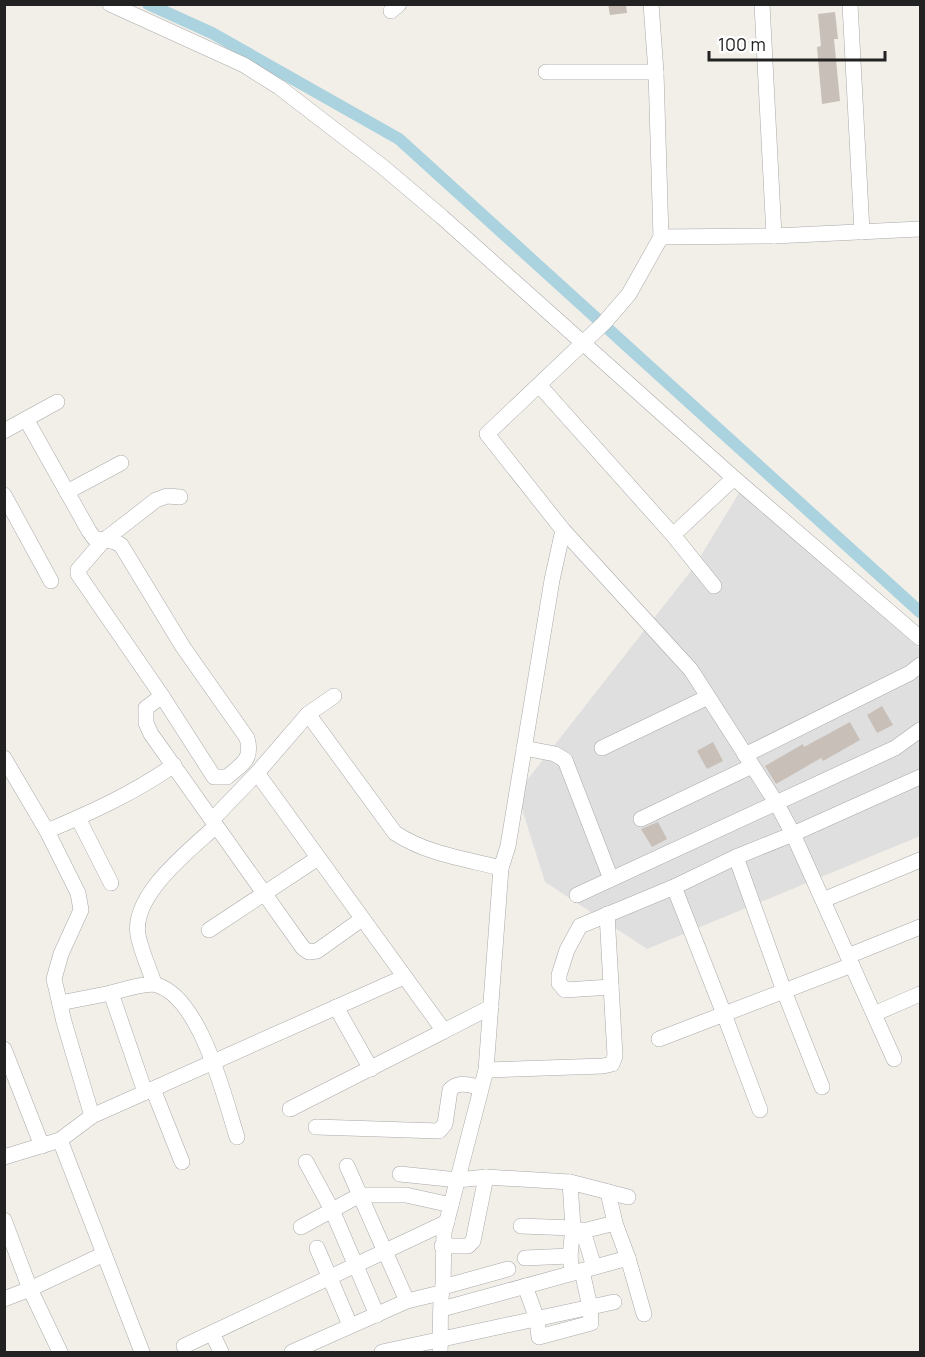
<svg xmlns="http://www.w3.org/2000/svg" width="925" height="1357" viewBox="0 0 925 1357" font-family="Manrope,sans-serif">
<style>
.residential{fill:#e0dfdf}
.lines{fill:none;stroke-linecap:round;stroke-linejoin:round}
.canal{stroke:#aad3df;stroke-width:12}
.building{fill:#c7bfb8}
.minor-casing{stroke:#a9a9a9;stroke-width:16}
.minor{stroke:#fff;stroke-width:15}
</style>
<rect width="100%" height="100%" fill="#f2efe9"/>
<polygon class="residential" points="742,488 920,649 920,836 647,949 545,882 517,793 694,567"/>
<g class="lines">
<polyline class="canal" points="148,4 212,33 399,139 920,612"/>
</g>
<g class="building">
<polygon points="608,4 626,4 627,13 610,15"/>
<polygon points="835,12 838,39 834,39 840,101 822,104 817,47 821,46 818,14"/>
<polygon points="882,706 893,725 877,733 867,715"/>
<polygon points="850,722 860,740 823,761 821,758 776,784 765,766 803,744 804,747"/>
<polygon points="713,742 723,761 707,769 697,751"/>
<polygon points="658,822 667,839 652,847 641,829"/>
</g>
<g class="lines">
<defs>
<g id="minor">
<polyline points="110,4 244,65 279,87 383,167 442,217 734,478 920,638"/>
<polyline points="651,4 656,72 661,237 774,236 920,229"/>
<polyline points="762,4 774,236"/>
<polyline points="850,4 862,232"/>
<polyline points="391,11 399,4"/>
<polyline points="546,72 656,72"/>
<polyline points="661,237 629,294 604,323 487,434 563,530 691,670 777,804 793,834 894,1059"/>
<polyline points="539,385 673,535 714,586"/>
<path d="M26,419L89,531L94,538L115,542L121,545L183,647L247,738C253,760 242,764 227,777H214L162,696"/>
<polyline points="4,431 57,402"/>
<polyline points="67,492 121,463"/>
<polyline points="4,495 51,581"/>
<polyline points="180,497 167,496 156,500 103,541 78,570 78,574 162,696 146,708 146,723 151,734 303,948 309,952 317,951 362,919"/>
<polyline points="673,535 734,478"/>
<path d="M308,714L395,833C427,854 465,859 501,868"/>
<polyline points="524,748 555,754 565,760 611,879"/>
<polyline points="602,748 708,697"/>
<polyline points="745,755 910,673 920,665"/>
<polyline points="4,758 47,831 78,893 81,910 61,954 54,979 64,1022 92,1116"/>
<polyline points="257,773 444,1031 491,1007"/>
<polyline points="78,818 111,883"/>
<polyline points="641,819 752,766"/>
<polyline points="212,820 257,773 308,714 334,696"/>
<path d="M47,831C92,812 134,793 174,765"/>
<polyline points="736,857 784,991 822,1087"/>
<polyline points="674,887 724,1014 760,1110"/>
<polyline points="577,895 895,748 920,730"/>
<polyline points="823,900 920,860"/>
<polyline points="209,930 318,858"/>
<polyline points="848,956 920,927"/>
<path d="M154,983C149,968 141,951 138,935C131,895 190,850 216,826"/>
<polyline points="611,987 565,990 559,983 559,975 567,950 580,926 674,887 736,857 793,834 920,777"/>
<polyline points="60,1003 111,993"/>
<polyline points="336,1007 371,1069"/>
<polyline points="874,1014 920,994"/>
<polyline points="659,1039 852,965"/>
<polyline points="4,1049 42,1146"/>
<polyline points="486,1070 603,1066 612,1064 615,1056 607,914"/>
<polyline points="153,1089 182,1162"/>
<path d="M145,1092L111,993C122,990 148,982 157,985C201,999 224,1096 237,1137"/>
<polyline points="290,1109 444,1031"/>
<path d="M316,1127L439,1131L445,1124L450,1090C458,1080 471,1086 481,1087"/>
<polyline points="60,1140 142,1352"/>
<polyline points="4,1157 60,1140 92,1116 404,977"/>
<polyline points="306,1162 332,1210 377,1315"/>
<polyline points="347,1166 407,1301"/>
<polyline points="400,1174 458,1180 486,1177 570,1182 628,1197"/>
<polyline points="570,1182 573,1228 570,1256 572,1273"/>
<polyline points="608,1192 615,1223 628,1258 644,1314"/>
<polyline points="4,1220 30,1289 60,1352"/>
<polyline points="521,1226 573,1228 583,1231 615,1223"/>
<polyline points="301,1227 360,1195 406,1195 451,1205"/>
<polyline points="583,1231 594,1267"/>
<polyline points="442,1246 468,1246 473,1241 486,1177"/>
<polyline points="317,1248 350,1325"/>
<polyline points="525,1258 570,1256"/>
<polyline points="525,1286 537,1319 539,1337 591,1323 590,1307 582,1271"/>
<polyline points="443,1287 508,1269"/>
<polyline points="4,1299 30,1289 104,1254"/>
<polyline points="442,1309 628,1258"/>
<polyline points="212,1333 221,1352"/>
<polyline points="184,1346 447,1222"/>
<polyline points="292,1352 407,1301 440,1293"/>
<polyline points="382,1352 614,1302"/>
<path d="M440,1352C441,1340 439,1296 443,1287L444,1232L486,1070L501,868L508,846L552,580L563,530"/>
</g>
</defs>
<use href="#minor" class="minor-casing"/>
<use href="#minor" class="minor"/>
</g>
<rect width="925" height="1357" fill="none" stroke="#222222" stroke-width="12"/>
<path d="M709 51v9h176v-9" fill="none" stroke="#222222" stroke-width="3"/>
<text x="718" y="51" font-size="18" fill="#222222" stroke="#ffffff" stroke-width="4.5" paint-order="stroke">100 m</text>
</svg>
